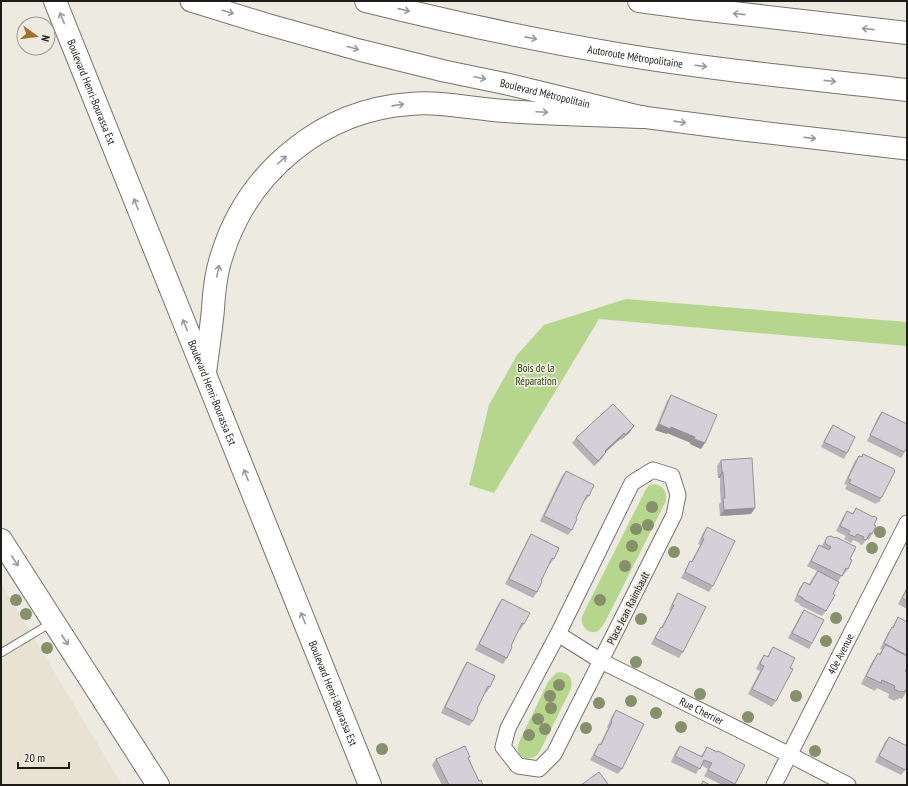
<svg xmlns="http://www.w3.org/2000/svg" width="908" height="786" viewBox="0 0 908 786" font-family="'PT Sans Narrow',sans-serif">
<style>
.built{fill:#e7e2d1}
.green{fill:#b5d68c}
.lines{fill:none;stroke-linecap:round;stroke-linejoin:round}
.service-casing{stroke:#77746c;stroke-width:9}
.minor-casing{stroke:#77746c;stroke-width:17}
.secondary-casing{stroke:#77746c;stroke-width:23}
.primary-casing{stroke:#77746c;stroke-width:24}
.motorway-casing{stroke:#77746c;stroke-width:24}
.service{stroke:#fff;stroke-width:7}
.minor{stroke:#fff;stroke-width:15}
.secondary{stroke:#fff;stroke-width:21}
.primary{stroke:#fff;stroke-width:22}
.motorway{stroke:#fff;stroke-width:22}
.tree{fill:#86906b}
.wall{fill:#b7b2b9}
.shaded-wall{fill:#959196}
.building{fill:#d5cfd7;stroke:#959196}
.oneway{stroke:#999998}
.labels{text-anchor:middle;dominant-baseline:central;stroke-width:3.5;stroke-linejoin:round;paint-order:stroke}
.street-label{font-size:11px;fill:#1d1c19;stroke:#edeae1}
.park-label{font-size:11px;fill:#31470a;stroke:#edeae1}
</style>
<rect width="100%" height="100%" fill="#edeae1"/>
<polygon class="built" points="1,583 122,785 1,785"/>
<g class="green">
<polygon points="626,299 907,322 907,346 599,319 494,493 469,485 489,405 517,355 544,325"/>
<path d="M654,484C664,486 667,491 666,501L605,622C603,625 601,628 599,630C590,637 580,626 582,617C583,614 585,611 586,608L645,491L649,485Z"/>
<path d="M561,672C570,674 573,679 571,689L540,751C539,752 537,756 536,756C529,761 519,758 518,750C517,747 519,743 520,740L548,682L556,673Z"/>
</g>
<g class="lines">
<defs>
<polyline id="service" points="1,653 51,623"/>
<g id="minor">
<polygon points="653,470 672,476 678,495 674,515 554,754 539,769 518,766 503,747 508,728 558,634 632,483"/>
<path id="s1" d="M558,634L601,661L790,755L848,785"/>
<path id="s2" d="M774,785L907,523"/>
</g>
<g id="secondary">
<path id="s3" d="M191,1L266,24L359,50L444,71L507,84L642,117L743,130L907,149"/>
</g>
<g id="primary">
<path id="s4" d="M55,1L370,785"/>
<path d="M205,372C208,351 211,330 213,309C214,291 216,272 222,255C248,171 323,110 410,104C442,101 473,109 505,111C550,114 596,115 642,117"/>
<polyline points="1,540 158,785"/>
</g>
<g id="motorway">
<path id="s5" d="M366,1C450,22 534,40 618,54C714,70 811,79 907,90"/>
<polyline points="639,1 691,8 907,33"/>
</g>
</defs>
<use href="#service" class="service-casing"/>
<use href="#minor" class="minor-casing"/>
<use href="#secondary" class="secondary-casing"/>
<use href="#primary" class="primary-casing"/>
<use href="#motorway" class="motorway-casing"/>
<use href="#service" class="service"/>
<use href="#minor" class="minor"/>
<use href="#secondary" class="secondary"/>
<use href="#primary" class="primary"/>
<use href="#motorway" class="motorway"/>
</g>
<g class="tree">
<circle cx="652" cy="507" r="6"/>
<circle cx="648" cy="525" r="6"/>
<circle cx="636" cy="529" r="6"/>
<circle cx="880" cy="532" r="6"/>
<circle cx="632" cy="546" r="6"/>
<circle cx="872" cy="548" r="6"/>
<circle cx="674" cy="552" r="6"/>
<circle cx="625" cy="566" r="6"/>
<circle cx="16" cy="600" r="6"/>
<circle cx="600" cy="600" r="6"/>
<circle cx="26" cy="614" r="6"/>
<circle cx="836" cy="618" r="6"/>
<circle cx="641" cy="619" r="6"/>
<circle cx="826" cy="641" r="6"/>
<circle cx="47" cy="648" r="6"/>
<circle cx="636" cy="662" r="6"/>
<circle cx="559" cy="685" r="6"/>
<circle cx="700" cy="694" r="6"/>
<circle cx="550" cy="696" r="6"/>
<circle cx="796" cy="696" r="6"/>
<circle cx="631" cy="701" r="6"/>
<circle cx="599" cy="703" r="6"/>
<circle cx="551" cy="708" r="6"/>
<circle cx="656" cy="713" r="6"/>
<circle cx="748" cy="717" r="6"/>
<circle cx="538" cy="719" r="6"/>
<circle cx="681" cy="727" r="6"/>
<circle cx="586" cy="728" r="6"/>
<circle cx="545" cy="729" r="6"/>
<circle cx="529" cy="735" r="6"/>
<circle cx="382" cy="749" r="6"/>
<circle cx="815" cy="751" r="6"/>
</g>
<g class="wall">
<polygon points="671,395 701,449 690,444 691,443 667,433 667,434 655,430 667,401"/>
<polygon points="882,412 907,448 901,458 867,441 878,417"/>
<polygon points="833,425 847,453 844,459 821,447 829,431"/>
<polygon points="630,432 621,440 620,439 606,452 602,458 594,466 572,443 576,438"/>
<polygon points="863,454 882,497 879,503 877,502 876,504 845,489 847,485 844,484 855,461 859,456 861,457"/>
<polygon points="721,460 755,508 751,514 720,516 719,504 721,502 720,491 720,478 718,478 717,466"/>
<polygon points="566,471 589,496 585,501 584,501 576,518 572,530 568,535 540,521 562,476"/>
<polygon points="856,508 874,525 872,534 869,540 867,539 862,545 859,544 860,543 853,540 851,543 844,539 846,536 836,531 843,517 847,511 852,514"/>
<polygon points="707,527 713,586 709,592 681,578 687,567 690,561 691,562 700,545 698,544 703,533"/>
<polygon points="531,534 554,559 550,564 549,564 541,581 537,592 533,598 505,584 528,539"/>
<polygon points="827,537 850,559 848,569 844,574 843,574 838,581 826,611 822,616 799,605 800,604 794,601 800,587 804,582 809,584 817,571 807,566 816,550 819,545 822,546"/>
<polygon points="907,587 907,609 898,604"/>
<polygon points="678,593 683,652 679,658 651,644 657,633 661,628 670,611 669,610 674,599"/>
<polygon points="502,599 524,624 520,630 519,629 511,646 507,658 503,664 475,650 498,605"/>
<polygon points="804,610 812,643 809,649 788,638 800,616"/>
<polygon points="898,617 906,655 905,671 907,691 902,699 899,698 898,700 896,699 895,701 888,698 889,694 877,688 875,691 861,684 872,662 878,653 879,654 882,650 880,649 888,633 892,627"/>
<polygon points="773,647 790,668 776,701 772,707 748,694 760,671 756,669 760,661 764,655 767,657"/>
<polygon points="467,662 490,687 486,693 485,692 477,709 473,721 469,726 441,713 463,668"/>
<polygon points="616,710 622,769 618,774 590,760 596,749 599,744 600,744 608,728 607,727 612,716"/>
<polygon points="889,737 905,770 901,775 875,762 885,742"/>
<polygon points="680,746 701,756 707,747 735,784 734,785 722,785 704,776 708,769 701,765 696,774 671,762 676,751"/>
<polygon points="436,759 469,759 479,781 483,785 442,785 432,765"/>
</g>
<g class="shaded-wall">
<polygon points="659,424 671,427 695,437 691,443 667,433 667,434 655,430"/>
<polygon points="634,426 630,432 621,440 625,435"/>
<polygon points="624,433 620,439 601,456 605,451"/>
<polygon points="694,439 705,443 701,449 690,444"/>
<polygon points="606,452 602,458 594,466 598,461"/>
<polygon points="722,472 723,472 720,478 718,478"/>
<polygon points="755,508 751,514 720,516 724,510"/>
</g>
<g class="building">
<polygon points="671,395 717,415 705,443 694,439 695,437 671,427 670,429 659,424"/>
<polygon points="613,404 634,426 625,435 624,433 605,451 606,452 598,461 576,438"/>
<polygon points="882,412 907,424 907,448 904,452 870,435"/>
<polygon points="833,425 855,437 847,453 824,442"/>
<polygon points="863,454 894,469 894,470 895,471 882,497 881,497 880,498 849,483 851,480 848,478 859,456 862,457"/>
<polygon points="752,458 755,508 724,510 723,498 725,498 723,472 722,472 721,460"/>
<polygon points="566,471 594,485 589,496 587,495 576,518 577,519 572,530 544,516"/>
<polygon points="856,508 873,517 874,516 877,518 874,525 876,526 872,534 870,533 866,540 863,539 864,537 857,534 855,537 848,534 850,531 840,526 847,511 853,514"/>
<polygon points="707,527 735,541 713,586 685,572 690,561 692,562 704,539 702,538"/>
<polygon points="531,534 559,548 554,559 552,558 541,581 542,582 537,592 509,579"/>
<polygon points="831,536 835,538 836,537 856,547 850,559 852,560 848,569 846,568 842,576 811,561 819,545 829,550 831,547 826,544 825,541 827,537"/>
<polygon points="818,571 839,582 833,594 835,595 826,611 803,599 803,598 797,595 804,582 810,585"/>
<polygon points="907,589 907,601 902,598"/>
<polygon points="678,593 706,607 683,652 655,638 661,627 662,628 674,605 672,605"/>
<polygon points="502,599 530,613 524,624 522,623 511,646 512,647 507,658 479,644"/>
<polygon points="804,610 824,620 812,643 792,633"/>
<polygon points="898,617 907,622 907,654 906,655 884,643 892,627 893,628"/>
<polygon points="885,645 893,648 893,649 907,656 907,668 905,671 907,672 907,691 905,690 904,692 901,691 900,692 894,689 895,686 882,680 881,683 866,676 878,653 880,655"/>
<polygon points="773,647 795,658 790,668 793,669 776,701 752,689 764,666 760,664 764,655 768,657"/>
<polygon points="467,662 495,676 490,687 488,686 477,709 478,710 473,721 445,707"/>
<polygon points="616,710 644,724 622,769 594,755 599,744 601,745 606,734 612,722 611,721"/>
<polygon points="889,737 907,746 907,767 905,770 879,756"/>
<polygon points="465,746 470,757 468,758 479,781 481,780 483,785 449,785 436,759"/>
<polygon points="680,746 702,757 707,747 717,752 718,751 745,765 735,784 708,770 712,763 704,760 700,769 675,756"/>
<polygon points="599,772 608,784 607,785 581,785"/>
<polygon points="703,781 710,785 701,785"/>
</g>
<defs><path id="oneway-shaft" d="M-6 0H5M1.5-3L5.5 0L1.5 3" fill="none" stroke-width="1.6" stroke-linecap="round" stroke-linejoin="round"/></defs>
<g class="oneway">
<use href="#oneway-shaft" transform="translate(404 10) rotate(13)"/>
<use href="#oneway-shaft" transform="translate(228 12) rotate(17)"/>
<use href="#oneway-shaft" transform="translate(739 14) rotate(-174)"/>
<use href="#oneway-shaft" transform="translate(62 18) rotate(-112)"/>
<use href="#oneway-shaft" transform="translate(868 29) rotate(-174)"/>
<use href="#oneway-shaft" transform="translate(531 38) rotate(11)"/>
<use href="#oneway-shaft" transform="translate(353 48) rotate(15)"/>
<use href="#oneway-shaft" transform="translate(701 66) rotate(7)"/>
<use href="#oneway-shaft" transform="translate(480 78) rotate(12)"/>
<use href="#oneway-shaft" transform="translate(830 81) rotate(6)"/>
<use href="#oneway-shaft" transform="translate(398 105) rotate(-8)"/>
<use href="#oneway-shaft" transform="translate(542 112) rotate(3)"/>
<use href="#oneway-shaft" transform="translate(680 122) rotate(8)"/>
<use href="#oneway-shaft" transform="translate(810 138) rotate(7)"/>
<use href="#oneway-shaft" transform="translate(282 160) rotate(-42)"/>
<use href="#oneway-shaft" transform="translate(136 204) rotate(-112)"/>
<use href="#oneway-shaft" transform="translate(218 271) rotate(-78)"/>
<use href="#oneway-shaft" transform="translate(185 325) rotate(-112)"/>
<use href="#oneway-shaft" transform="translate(246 475) rotate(-112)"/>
<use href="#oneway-shaft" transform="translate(15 561) rotate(57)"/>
<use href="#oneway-shaft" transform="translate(303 618) rotate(-112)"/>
<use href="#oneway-shaft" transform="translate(65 640) rotate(57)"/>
</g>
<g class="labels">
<g class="street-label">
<text stroke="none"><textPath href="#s5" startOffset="275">Autoroute Métropolitaine</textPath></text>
<text stroke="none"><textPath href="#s4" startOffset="98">Boulevard Henri-Bourassa Est</textPath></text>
<text stroke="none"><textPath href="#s3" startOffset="366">Boulevard Métropolitain</textPath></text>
<text stroke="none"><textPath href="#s4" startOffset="422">Boulevard Henri-Bourassa Est</textPath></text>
<text transform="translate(628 608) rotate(-63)">Place Jean Raimbault</text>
<text stroke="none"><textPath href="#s2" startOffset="147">40e Avenue</textPath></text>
<text stroke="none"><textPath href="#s4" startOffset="746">Boulevard Henri-Bourassa Est</textPath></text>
<text stroke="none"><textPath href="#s1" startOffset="163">Rue Cherrier</textPath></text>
</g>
<g class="park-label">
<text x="536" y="368">Bois de la<tspan x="536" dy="13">Réparation</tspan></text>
</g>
</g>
<rect width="908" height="786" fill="none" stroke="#1d1c19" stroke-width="4"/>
<g transform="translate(36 36) rotate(104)"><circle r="19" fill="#edeae1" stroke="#9a9891"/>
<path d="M0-3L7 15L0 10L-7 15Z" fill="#a47229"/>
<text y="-6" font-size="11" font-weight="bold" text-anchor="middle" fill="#1d1c19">N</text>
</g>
<path d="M18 762v6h51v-6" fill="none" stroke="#1d1c19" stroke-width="2"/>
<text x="24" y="762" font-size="12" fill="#1d1c19" stroke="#edeae1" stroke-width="3" paint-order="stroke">20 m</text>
</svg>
